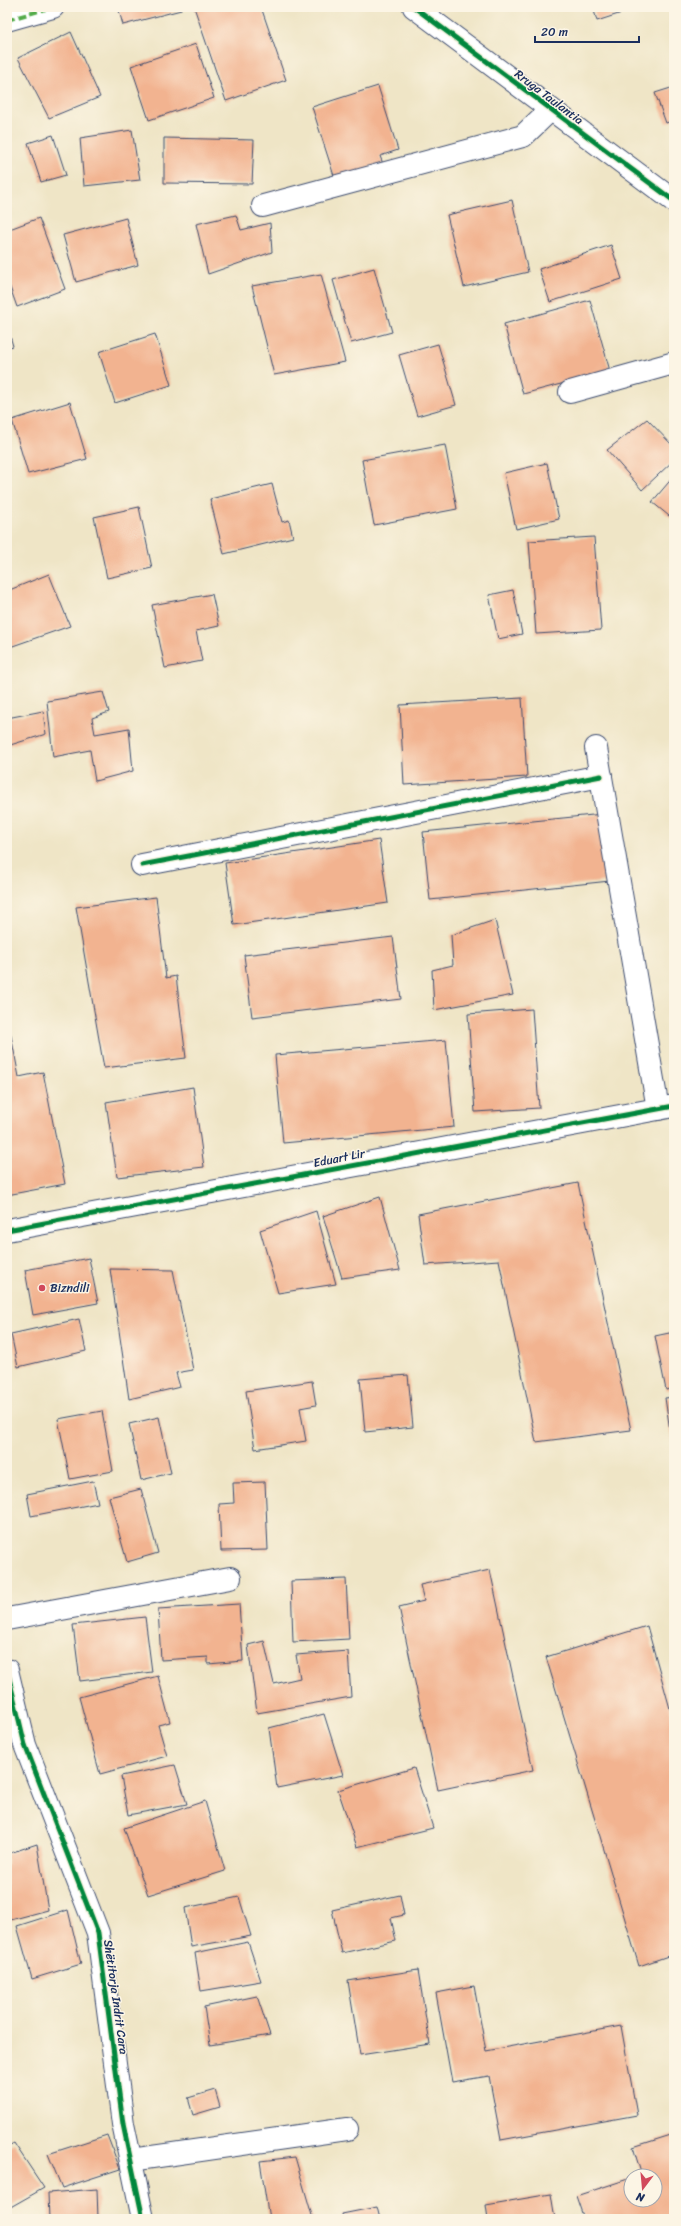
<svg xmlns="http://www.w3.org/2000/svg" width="681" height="2226" viewBox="0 0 681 2226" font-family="Sriracha,sans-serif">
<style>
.building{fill:#f2b390}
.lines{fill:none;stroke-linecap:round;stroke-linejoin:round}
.minor-casing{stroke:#3b4a6e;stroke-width:24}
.major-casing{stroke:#3b4a6e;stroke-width:24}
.minor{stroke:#fff;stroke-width:22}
.major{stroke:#fff;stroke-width:22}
.quiet{stroke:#52ab49;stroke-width:4;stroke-dasharray:8 4;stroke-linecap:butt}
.cycleway-casing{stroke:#fcf5e5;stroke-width:8}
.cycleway{stroke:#00873e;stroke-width:5}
.poi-dot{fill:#d1495b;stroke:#fcf5e5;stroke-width:1.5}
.labels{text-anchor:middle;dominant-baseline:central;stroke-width:3;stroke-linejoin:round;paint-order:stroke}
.street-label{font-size:12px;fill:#1b2f5e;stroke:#fcf5e5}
.poi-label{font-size:12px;fill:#1b2f5e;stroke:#fcf5e5;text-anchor:start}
</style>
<rect width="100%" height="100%" fill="#fcf5e5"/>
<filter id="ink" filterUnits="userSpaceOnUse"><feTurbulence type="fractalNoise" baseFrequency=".025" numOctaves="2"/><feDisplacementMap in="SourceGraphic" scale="8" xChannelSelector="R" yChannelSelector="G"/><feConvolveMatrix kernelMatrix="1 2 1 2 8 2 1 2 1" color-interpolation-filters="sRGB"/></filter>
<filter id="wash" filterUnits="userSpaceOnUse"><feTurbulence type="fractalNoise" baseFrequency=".012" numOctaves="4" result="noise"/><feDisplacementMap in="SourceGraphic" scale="16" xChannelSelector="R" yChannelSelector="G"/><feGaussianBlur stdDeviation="0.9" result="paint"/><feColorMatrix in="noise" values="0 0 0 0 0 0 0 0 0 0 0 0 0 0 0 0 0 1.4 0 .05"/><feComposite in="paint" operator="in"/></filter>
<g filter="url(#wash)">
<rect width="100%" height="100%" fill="#efe5c6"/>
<g id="blocks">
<g class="building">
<polygon points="118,7 180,7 181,10 123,25"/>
<polygon points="194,7 261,7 286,80 226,101"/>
<polygon points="593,7 640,7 597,21"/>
<polygon points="71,32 100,97 49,118 18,58"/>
<polygon points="196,44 214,98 149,120 131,66"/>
<polygon points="378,86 398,150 380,156 383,164 335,179 312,107"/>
<polygon points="674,87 674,120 666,123 655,93"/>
<polygon points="132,130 140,180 84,186 80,138"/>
<polygon points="53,135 66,175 41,182 28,143"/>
<polygon points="164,138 254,140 252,184 164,183"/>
<polygon points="512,200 528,272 464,287 447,215"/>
<polygon points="236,215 241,230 270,223 272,252 208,274 196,224"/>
<polygon points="39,218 65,289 17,307 7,279 7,230"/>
<polygon points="126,218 138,265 76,282 63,235"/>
<polygon points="611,245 622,279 550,302 539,269"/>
<polygon points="374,268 392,332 351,343 333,280"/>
<polygon points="321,274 345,362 274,375 252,286"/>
<polygon points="590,300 610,371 523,394 504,324"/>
<polygon points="7,326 13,346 7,348"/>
<polygon points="155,334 171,385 115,403 99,352"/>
<polygon points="438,344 456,405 417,416 399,355"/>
<polygon points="70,402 87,459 28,474 12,420"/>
<polygon points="647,419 674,447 674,460 642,490 607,450"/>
<polygon points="445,445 457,509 374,525 362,460"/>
<polygon points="547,463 559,519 516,529 504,473"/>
<polygon points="674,476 674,520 652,502"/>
<polygon points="272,484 282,522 289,520 293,537 224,554 210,499"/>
<polygon points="139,507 152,568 107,578 94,517"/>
<polygon points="594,537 601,630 536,634 529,541"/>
<polygon points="49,574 70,626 7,648 7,591"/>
<polygon points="513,590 522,634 498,639 489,595"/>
<polygon points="212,594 219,626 196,631 202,661 165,668 152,605"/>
<polygon points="103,692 109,712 92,718 95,734 129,728 133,771 95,781 90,750 53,757 47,701"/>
<polygon points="522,698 527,777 404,785 400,705"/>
<polygon points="43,711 46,734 7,746 7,718"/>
<polygon points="603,814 610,881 430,900 423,832"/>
<polygon points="379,840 388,903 234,925 225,863"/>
<polygon points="156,897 166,978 176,976 186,1058 104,1068 76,907"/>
<polygon points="495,920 513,995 434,1010 432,970 453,965 451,935"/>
<polygon points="393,937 401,999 252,1017 244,955"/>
<polygon points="532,1009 539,1108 475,1112 468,1014"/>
<polygon points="8,1020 19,1077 43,1072 65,1184 7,1195"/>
<polygon points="446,1040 454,1127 283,1143 275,1055"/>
<polygon points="193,1087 204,1167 117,1177 106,1102"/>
<polygon points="578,1183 631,1430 536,1442 499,1260 425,1265 418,1214"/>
<polygon points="380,1197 400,1270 342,1278 323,1216"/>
<polygon points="316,1211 336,1284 278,1293 260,1230"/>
<polygon points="89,1258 98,1303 33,1315 25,1270"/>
<polygon points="110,1269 173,1270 193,1370 176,1373 180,1387 129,1399"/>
<polygon points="79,1319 86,1351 18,1367 11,1334"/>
<polygon points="674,1332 674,1388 666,1390 655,1336"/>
<polygon points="408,1375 413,1427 365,1432 360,1379"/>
<polygon points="312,1381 316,1405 300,1408 306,1441 255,1449 246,1391"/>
<polygon points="674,1397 674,1450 673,1450 665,1398"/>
<polygon points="102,1411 113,1471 70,1479 58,1419"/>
<polygon points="159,1417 171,1473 141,1480 129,1424"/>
<polygon points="93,1481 98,1503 31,1516 27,1494"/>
<polygon points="265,1482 268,1550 221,1551 219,1504 234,1503 233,1483"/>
<polygon points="141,1489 158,1553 127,1562 109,1497"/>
<polygon points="490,1570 533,1770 438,1790 399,1607 424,1601 420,1585"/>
<polygon points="346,1579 349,1639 293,1642 291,1581"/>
<polygon points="239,1604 243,1661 208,1664 208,1657 161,1660 158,1609"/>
<polygon points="145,1617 152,1672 80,1681 73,1625"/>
<polygon points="647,1626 674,1723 674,1954 639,1966 546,1657"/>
<polygon points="264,1641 274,1684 300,1678 296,1655 348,1651 351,1697 257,1713 248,1645"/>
<polygon points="158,1676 170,1722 158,1725 167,1756 100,1774 79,1697"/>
<polygon points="324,1714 343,1775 277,1788 269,1728"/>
<polygon points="175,1765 187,1804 128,1815 121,1776"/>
<polygon points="414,1768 433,1828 357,1847 338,1790"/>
<polygon points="205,1801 225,1871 148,1895 124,1828"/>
<polygon points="37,1844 48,1910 7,1921 7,1854"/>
<polygon points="400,1895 404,1915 391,1918 396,1941 342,1953 332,1910"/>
<polygon points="239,1897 251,1936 191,1947 185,1908"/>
<polygon points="68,1910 81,1964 32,1979 17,1926"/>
<polygon points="248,1942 261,1981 201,1991 195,1953"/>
<polygon points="418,1970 430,2044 360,2055 348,1981"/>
<polygon points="474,1986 486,2051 621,2026 637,2115 501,2140 489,2076 452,2082 436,1993"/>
<polygon points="257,1996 270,2035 210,2045 204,2007"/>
<polygon points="215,2090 220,2107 193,2115 188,2098"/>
<polygon points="674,2134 674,2219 584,2219 576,2196 631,2178 631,2200 655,2200 655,2176 642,2176 633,2147"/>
<polygon points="107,2135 120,2169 62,2188 48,2154"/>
<polygon points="14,2143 44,2188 7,2209 7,2147"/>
<polygon points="295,2157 313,2219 269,2219 260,2161"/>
<polygon points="97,2189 98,2219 49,2219 48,2193"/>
<polygon points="551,2194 555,2219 488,2219 486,2205"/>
<polygon points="377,2207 380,2219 343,2219 342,2214"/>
</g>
</g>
</g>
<g filter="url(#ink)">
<use href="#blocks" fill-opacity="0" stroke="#3b4a6e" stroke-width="1"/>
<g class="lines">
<defs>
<g id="minor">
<polyline points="414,7 674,201"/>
<polyline points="7,20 53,7"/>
<polyline points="263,206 523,136 550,110"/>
<polyline points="570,392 674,363"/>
<polyline points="596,748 658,1109"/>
<polyline points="142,865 601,776"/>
<polyline points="7,1230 674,1106"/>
<polyline points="7,1619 230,1578"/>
<polyline points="131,2160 347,2129"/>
</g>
<polyline id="major" points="7,1670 25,1745 98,1933 123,2124 143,2219"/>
</defs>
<use href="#minor" class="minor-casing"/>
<use href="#major" class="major-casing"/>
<use href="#minor" class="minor"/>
<use href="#major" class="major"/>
<polyline class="quiet" points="7,20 53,7"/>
<defs>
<g id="cycleway">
<polyline points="414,7 674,201"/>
<polyline points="142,865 601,776"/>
<polyline points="7,1230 674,1106"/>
<polyline points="7,1670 25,1745 98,1933 123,2124 143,2219"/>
</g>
</defs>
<use href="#cycleway" class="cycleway-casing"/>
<use href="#cycleway" class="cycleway"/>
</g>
</g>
<circle class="poi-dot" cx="42" cy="1288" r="4"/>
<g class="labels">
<g class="street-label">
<text transform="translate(549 97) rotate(37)">Rruga Taulantia</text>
<text transform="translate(339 1158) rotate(-11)">Eduart Lir</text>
<text transform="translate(116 1997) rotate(82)">Shëtitorja Indrit Cara</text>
</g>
<g class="poi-label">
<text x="50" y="1288">Bizndili</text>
</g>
</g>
<rect width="681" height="2226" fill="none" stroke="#fcf5e5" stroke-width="24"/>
<g transform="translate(643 2188) rotate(196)"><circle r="19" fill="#fcf5e5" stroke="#a2a6af"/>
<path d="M0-3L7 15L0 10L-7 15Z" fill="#d1495b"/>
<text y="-6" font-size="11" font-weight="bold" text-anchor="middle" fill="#1b2f5e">N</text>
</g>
<path d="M535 36v6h104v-6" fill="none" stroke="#1b2f5e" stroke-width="2"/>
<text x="541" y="36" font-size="12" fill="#1b2f5e" stroke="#fcf5e5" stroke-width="3" paint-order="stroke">20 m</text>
</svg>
